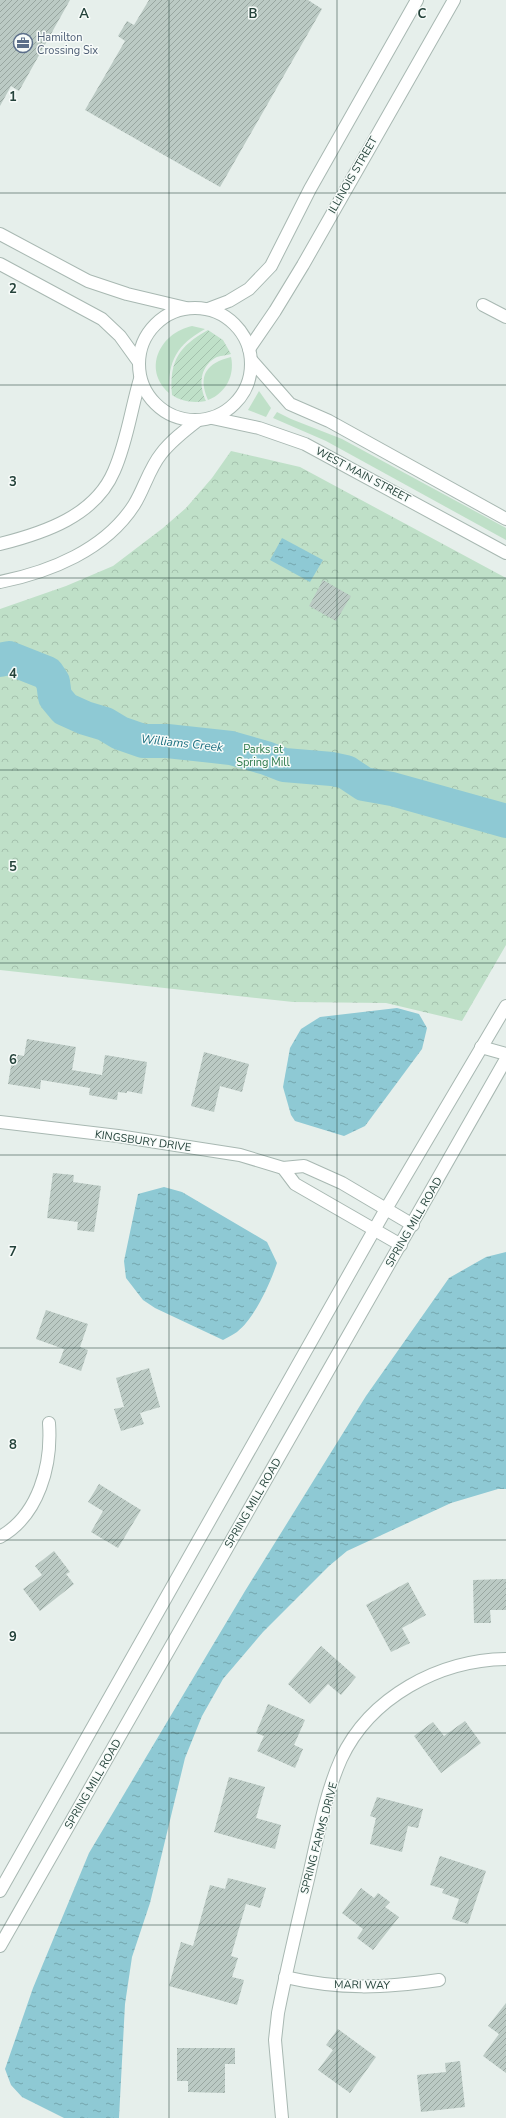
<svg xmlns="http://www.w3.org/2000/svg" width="506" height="2118" viewBox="0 0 506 2118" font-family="'Nunito Sans',sans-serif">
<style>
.grass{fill:#bfe0c8}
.forest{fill:url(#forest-crowns)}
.garden{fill:url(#garden-furrows)}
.water{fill:url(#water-ripples)}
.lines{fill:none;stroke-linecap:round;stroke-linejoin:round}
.river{stroke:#8ec9d4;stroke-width:34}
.building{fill:url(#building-hatch)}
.minor-casing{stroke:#a8b8b2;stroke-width:14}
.tertiary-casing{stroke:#a8b8b2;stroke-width:14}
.minor{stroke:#fff;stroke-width:12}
.tertiary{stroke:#fff;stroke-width:12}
.grid{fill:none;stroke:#24423a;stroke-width:1;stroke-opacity:0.55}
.labels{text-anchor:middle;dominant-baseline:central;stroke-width:3;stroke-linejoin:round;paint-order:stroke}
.service-label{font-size:11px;fill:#4e5e75;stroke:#f7fbf9;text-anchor:start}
.street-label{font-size:11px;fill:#24423a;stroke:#f7fbf9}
.park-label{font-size:11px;fill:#2d7a4b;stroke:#f7fbf9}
.water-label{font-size:12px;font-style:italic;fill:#1c6f80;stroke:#f7fbf9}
.grid-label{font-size:13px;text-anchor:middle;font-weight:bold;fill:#24423a;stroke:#f7fbf9;stroke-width:3;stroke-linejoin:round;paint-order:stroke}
</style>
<defs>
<pattern id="forest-crowns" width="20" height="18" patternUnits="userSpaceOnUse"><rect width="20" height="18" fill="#bfe0c8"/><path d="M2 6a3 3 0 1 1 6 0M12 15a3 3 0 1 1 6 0" fill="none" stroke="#a4c1ad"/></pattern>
<pattern id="garden-furrows" width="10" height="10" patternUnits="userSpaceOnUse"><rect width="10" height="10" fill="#bfe0c8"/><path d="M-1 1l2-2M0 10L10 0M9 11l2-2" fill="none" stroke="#a4c1ad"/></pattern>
<pattern id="water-ripples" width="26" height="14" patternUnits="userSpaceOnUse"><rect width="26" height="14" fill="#8ec9d4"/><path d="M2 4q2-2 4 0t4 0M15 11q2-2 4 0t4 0" fill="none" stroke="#74a5ad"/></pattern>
<pattern id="building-hatch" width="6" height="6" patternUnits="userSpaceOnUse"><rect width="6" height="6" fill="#bbcac4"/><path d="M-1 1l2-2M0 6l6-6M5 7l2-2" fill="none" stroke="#98a6a0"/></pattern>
</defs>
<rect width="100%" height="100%" fill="#e6efeb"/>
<g class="grass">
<path d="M192,326L205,329C177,345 168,360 169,393C142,369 160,333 192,326Z"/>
<path d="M231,357C235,375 226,393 208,400C197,375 207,363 231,357Z"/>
<polygon points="259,391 271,408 266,417 248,410"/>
<polygon points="277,412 291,419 342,439 506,528 506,540 326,441 273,418"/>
</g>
<polygon class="forest" points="231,451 300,467 506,578 506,945 462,1021 386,1003 293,1002 0,970 0,609 66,586 113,566 163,528 186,508 212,478"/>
<path class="garden" d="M208,330L223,340L231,354C226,356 220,355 215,358C199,368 199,386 206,401C194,403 182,402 172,395C169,361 179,346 208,330Z"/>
<g class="water">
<polygon points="282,538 323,560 310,582 270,560"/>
<polygon points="397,1008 419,1014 427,1028 422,1049 365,1126 344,1136 295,1121 291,1115 283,1087 290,1048 301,1029 320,1017"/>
<path d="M164,1187L182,1192L267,1242L277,1263C270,1284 254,1319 237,1332C233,1335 228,1337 223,1340L155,1308L143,1300L126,1278L124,1261L138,1194Z"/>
<polygon points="506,1252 506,1489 498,1489 451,1503 347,1551 329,1566 263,1632 223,1679 202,1716 185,1758 150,1903 132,1957 125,2004 119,2118 64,2118 22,2097 11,2085 5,2069 33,1988 89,1853 245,1591 366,1396 449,1278 486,1257"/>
</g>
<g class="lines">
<polyline class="river" points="0,660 9,658 47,673 53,682 55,697 65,709 85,718 105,724 120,733 143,741 167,741 231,748 266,758 284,765 332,769 346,772 364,784 392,789 506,821"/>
</g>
<g class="building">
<polygon points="0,0 70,0 19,91 11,86 0,106"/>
<polygon points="149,0 308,0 322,9 220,187 85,110 125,41 118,36 127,21 134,25"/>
<polygon points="323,580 351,596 336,621 309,606"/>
<polygon points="27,1039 76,1047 72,1070 102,1075 105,1055 147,1062 142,1094 127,1091 127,1093 118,1092 117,1100 89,1095 90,1088 41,1080 40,1089 8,1084 13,1054 24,1056"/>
<polygon points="204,1052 249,1064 242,1092 220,1086 214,1112 191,1106"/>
<polygon points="53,1173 74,1175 73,1182 101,1186 94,1232 77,1230 78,1222 47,1218"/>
<polygon points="46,1310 88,1324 80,1347 88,1350 81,1371 59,1363 64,1349 36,1339"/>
<polygon points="149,1368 160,1407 140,1413 144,1424 121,1431 114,1409 124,1407 116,1378"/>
<polygon points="99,1484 141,1510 118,1548 91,1532 103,1511 88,1502"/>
<polygon points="54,1551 70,1572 66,1574 74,1584 40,1611 23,1589 42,1575 35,1566"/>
<polygon points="506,1579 506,1610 490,1610 491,1623 474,1623 473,1580"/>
<polygon points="408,1582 426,1615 402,1628 410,1643 391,1652 366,1605"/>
<polygon points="321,1646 356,1677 341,1695 328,1684 310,1704 288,1684"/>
<polygon points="268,1704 305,1720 294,1745 303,1749 295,1768 257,1751 264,1736 256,1733"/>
<polygon points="465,1721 481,1743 441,1773 414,1736 433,1722 444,1736"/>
<polygon points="229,1777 265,1787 256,1818 281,1825 275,1849 214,1832"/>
<polygon points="377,1797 423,1809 418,1828 408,1826 402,1852 370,1844 376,1818 370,1816"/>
<polygon points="440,1856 486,1871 468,1924 452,1919 459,1899 442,1893 444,1889 430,1885"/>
<polygon points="228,1878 266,1888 260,1908 246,1904 231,1956 238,1958 232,1977 244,1980 237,2005 169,1986 181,1942 193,1946 210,1885 225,1889"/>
<polygon points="361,1888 374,1898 378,1893 390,1902 385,1907 399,1917 373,1950 357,1938 363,1929 342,1913"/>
<polygon points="506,2003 506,2073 483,2056 499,2034 488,2026"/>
<polygon points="338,2029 376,2057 350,2093 318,2070 333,2050 326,2045"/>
<polygon points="177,2048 235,2048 235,2064 225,2064 225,2093 188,2092 188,2081 177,2081"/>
<polygon points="460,2061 465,2107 421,2112 417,2075 446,2072 445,2063"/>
</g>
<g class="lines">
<defs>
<g id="minor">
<polyline points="483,305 506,317"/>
<polyline points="481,1047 506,1054"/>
<polyline points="0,1122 118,1136 240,1155 283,1168 304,1166 342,1183 413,1225"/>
<polyline points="283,1168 295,1184 401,1245"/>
<path d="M0,1537C39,1515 52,1465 49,1423"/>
<path d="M285,1977C341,1990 383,1988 439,1980"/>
<path d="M282,2118L275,2040L278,2013C287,1967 298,1921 309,1875C318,1836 325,1795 341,1759C370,1697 439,1660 506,1659"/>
</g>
<g id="tertiary">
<polyline points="0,234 88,281 127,294 186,308"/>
<polyline points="0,264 102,319 120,336 138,361"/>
<circle cx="195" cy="364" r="56"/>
<polyline points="208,309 229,301 249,289 271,266 310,189 417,0"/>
<polyline points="249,349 275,311 303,265 454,0"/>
<polyline points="252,361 290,404 329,421 506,519"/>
<polyline points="212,418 259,428 305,444 506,553"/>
<path d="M0,544C44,533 95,516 114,471C127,442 131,409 140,379"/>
<path d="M0,582C50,572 105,550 134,505C144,489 149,469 161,454C171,441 184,431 197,421"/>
<polyline points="0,1891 386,1209 506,1006"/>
<polyline points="0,1946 506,1059"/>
</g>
</defs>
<use href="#minor" class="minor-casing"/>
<use href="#tertiary" class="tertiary-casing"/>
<use href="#minor" class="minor"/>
<use href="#tertiary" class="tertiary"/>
</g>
<path class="grid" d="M169,0V2118M337,0V2118M0,193H506M0,385H506M0,578H506M0,770H506M0,963H506M0,1155H506M0,1348H506M0,1540H506M0,1733H506M0,1925H506"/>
<defs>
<symbol id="office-ring" viewBox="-11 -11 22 22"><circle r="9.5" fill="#f7fbf9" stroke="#5c6f8a" stroke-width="1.5"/><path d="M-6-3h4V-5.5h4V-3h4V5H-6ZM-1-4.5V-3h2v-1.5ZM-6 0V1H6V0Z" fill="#5c6f8a"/></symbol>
</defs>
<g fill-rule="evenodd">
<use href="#office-ring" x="12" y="32" width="22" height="22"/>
</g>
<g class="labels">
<g class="service-label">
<text x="37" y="37">Hamilton<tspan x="37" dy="13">Crossing Six</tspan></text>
</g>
<g class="street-label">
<text transform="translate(353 175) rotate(-60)">ILLINOIS STREET</text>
<text transform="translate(363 475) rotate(28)">WEST MAIN STREET</text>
<text transform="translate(143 1141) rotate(8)">KINGSBURY DRIVE</text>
<text transform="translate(414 1222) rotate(-60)">SPRING MILL ROAD</text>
<text transform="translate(253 1503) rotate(-60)">SPRING MILL ROAD</text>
<text transform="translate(93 1784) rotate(-60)">SPRING MILL ROAD</text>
<text transform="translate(319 1838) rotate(-75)">SPRING FARMS DRIVE</text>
<text transform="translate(362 1985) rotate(1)">MARI WAY</text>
</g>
<g class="park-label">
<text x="263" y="749">Parks at<tspan x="263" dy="13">Spring Mill</tspan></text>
</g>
<g class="water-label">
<text transform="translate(182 743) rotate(6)">Williams Creek</text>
</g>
</g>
<g class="grid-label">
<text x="84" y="18">A</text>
<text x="253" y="18">B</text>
<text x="422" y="18">C</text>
<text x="13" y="101">1</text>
<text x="13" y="293">2</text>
<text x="13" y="486">3</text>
<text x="13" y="678">4</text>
<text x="13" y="871">5</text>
<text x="13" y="1064">6</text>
<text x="13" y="1256">7</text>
<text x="13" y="1449">8</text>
<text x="13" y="1641">9</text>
</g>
</svg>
